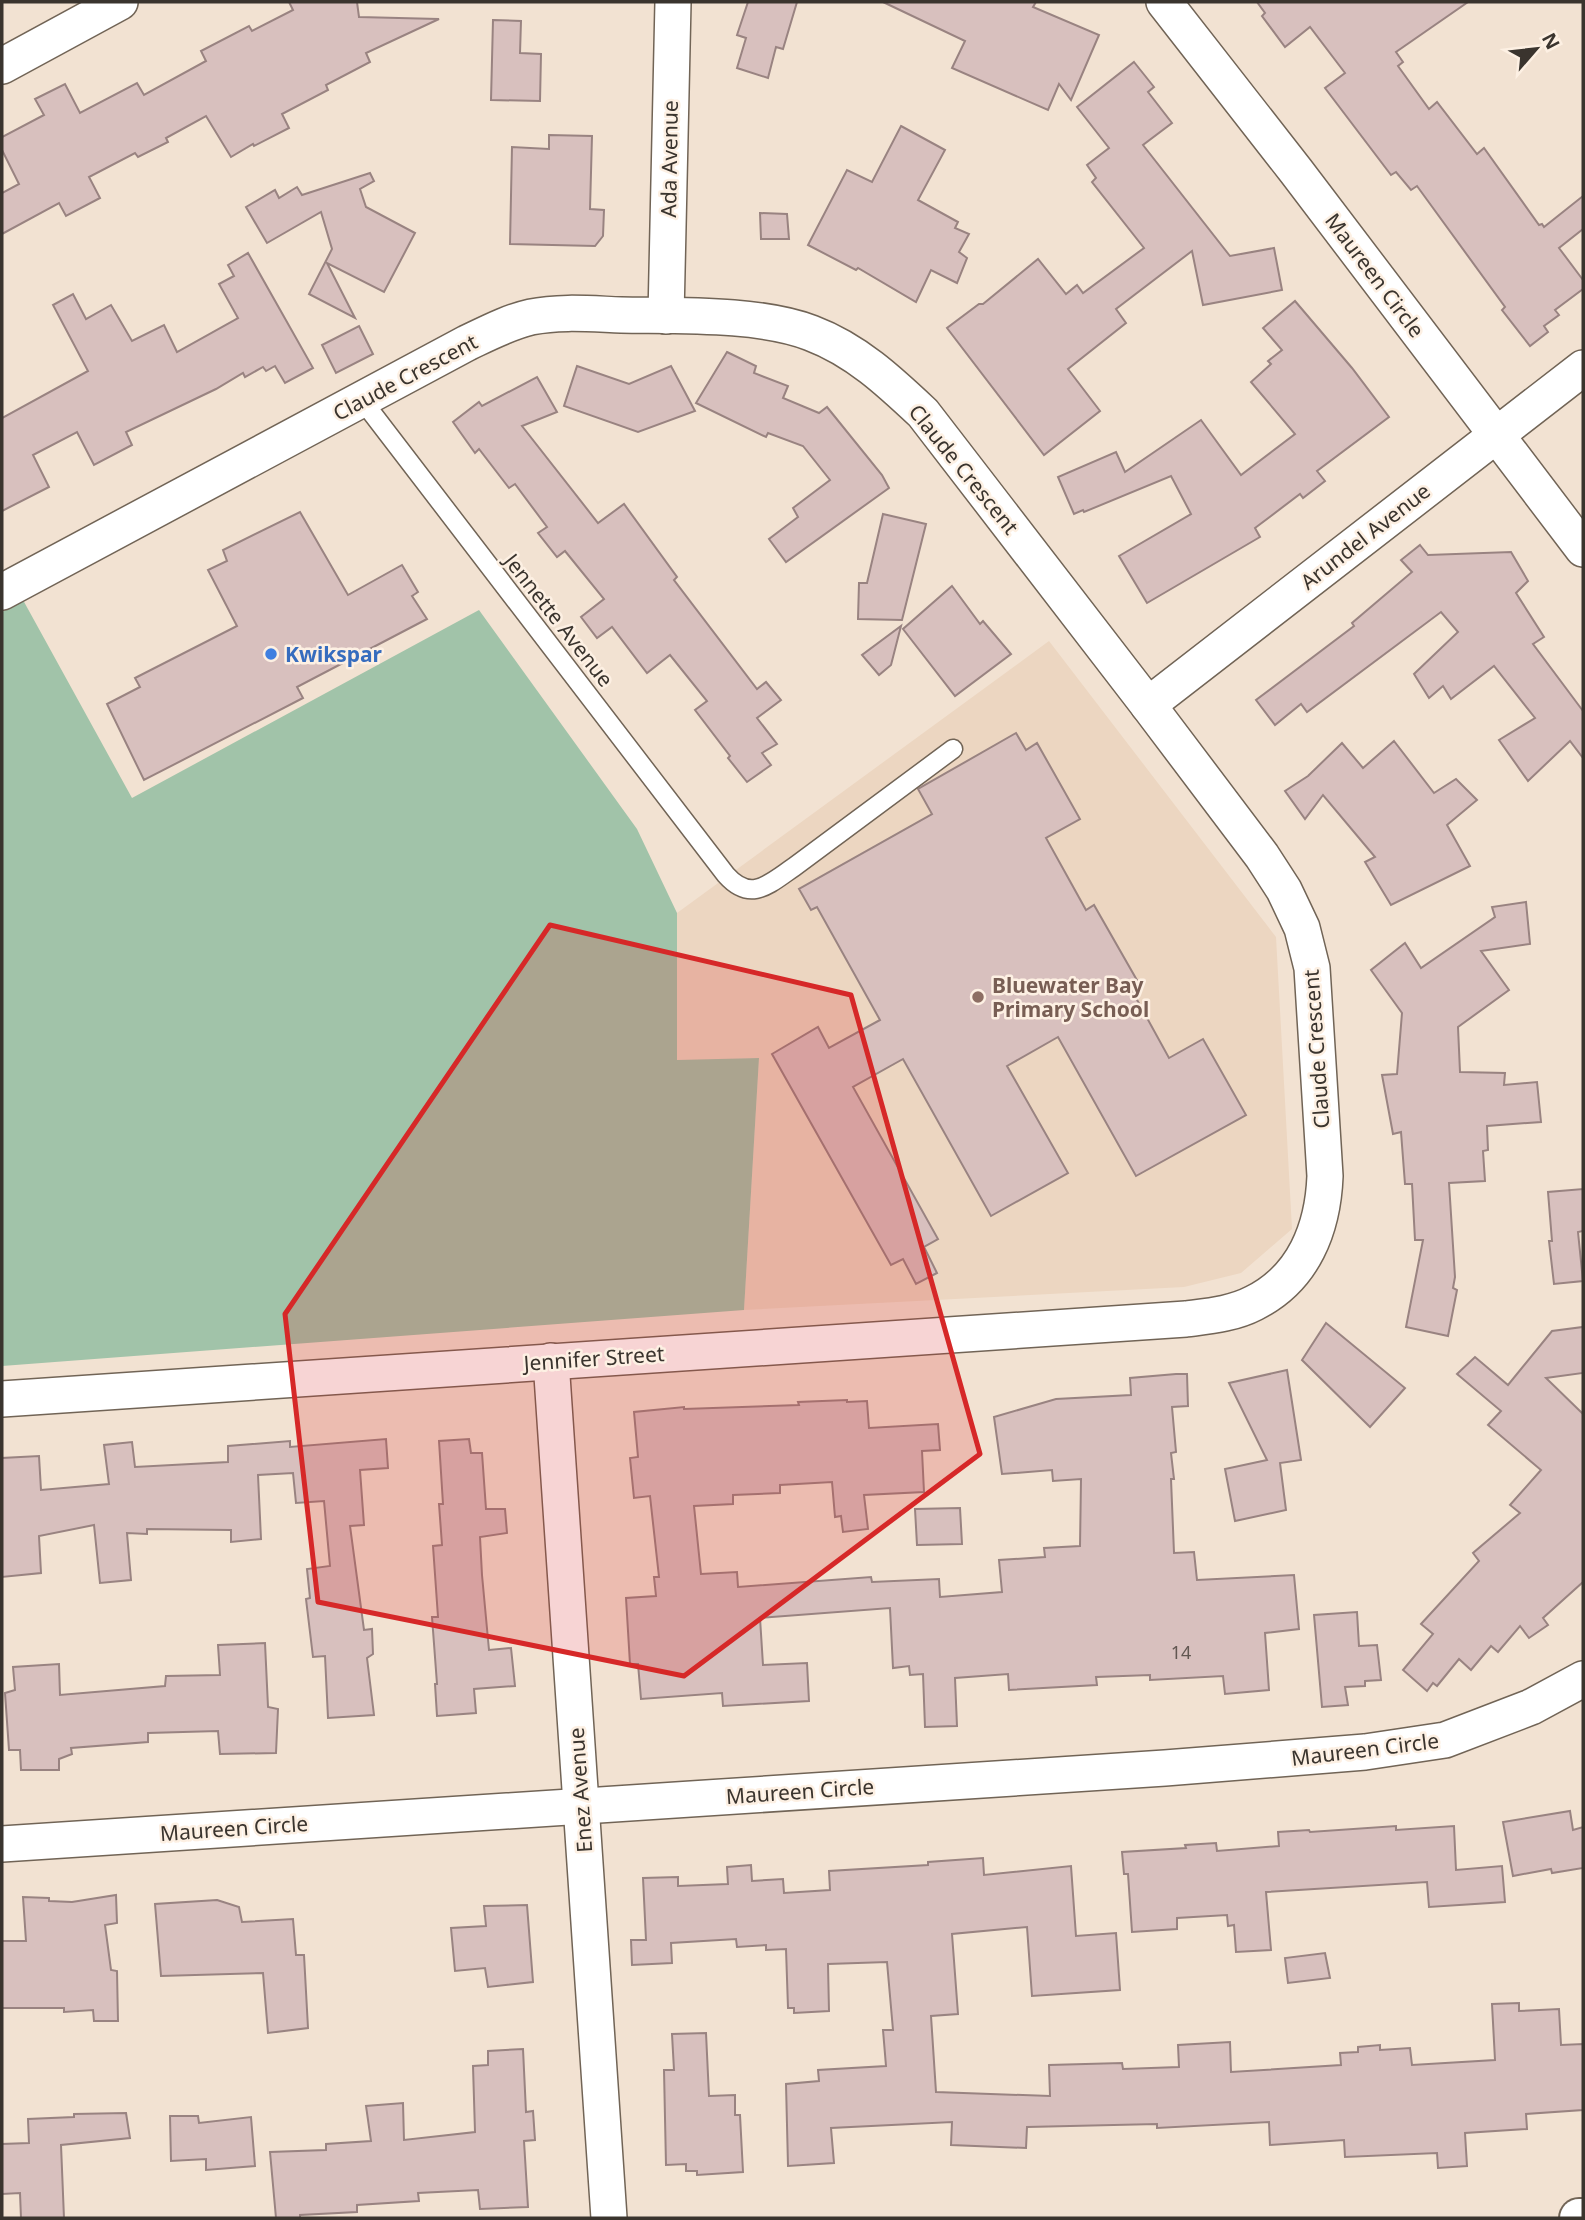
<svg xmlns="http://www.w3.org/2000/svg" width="1585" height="2220" viewBox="0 0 1585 2220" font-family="'Noto Sans',sans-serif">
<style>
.built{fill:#ecd6c1}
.green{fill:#a1c3a9}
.building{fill:#d8c0be;stroke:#998381;stroke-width:2}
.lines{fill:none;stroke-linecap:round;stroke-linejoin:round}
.service-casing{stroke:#716456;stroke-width:21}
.minor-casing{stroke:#716456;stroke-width:38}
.tertiary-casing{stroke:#716456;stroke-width:42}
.service{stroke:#fff;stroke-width:18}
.minor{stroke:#fff;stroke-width:35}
.tertiary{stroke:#fff;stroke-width:38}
.marked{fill:#d62828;fill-opacity:0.2;stroke:#d62828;stroke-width:5;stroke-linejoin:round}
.shop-dot{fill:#3f7fe0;stroke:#fdf0e3;stroke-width:2.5}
.education-dot{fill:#8d6e63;stroke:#fdf0e3;stroke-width:2.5}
.labels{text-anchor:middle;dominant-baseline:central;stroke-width:5;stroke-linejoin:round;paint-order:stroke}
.number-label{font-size:18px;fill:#625752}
.street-label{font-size:21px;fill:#3a342e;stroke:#fdf0e3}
.shop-label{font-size:21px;font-weight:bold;fill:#366cbe;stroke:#fdf0e3;text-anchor:start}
.education-label{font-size:21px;font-weight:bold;fill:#785e54;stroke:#fdf0e3;text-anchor:start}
</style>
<rect width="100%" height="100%" fill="#f2e2d2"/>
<polygon class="built" points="1049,641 1276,937 1292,1229 1241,1273 1184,1287 744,1310 759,1058 677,1061 677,913"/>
<polygon class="green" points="23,600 132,798 479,610 637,829 677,913 677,1060 759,1058 744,1310 2,1366 2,612"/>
<g class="building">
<polygon points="289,2 357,2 359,17 439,19 366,53 370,62 326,85 328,90 282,114 289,128 254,146 253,144 231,157 206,116 166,138 168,142 138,157 135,153 89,177 100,198 66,216 59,203 2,234 2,193 19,184 2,150 2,137 44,115 35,99 65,84 80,113 137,83 144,95 206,61 201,51 249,26 252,31 293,10"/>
<polygon points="748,2 797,2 783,49 776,47 768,78 737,68 746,38 737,35"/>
<polygon points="883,2 1036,2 1033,7 1099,35 1071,100 1059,84 1048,110 952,68 965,41"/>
<polygon points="1257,2 1468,2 1396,52 1403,62 1398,66 1429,109 1437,102 1477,154 1484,148 1539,225 1542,224 1544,227 1583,196 1583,229 1559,248 1583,280 1583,289 1555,310 1559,315 1544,326 1548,332 1530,346 1502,310 1505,307 1417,186 1411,190 1396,172 1391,175 1325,88 1345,73 1310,27 1285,47 1262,16 1265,13"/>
<polygon points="493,20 521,21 520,53 541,54 540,101 491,100"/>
<polygon points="1134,62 1154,87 1148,92 1172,123 1143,145 1230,256 1274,248 1282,290 1203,305 1192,251 1116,309 1126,323 1068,369 1100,411 1044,455 947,328 979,304 983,304 1038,259 1066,294 1077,285 1083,293 1144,248 1092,182 1096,178 1087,165 1109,148 1077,107"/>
<polygon points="901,126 945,150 918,200 958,222 955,228 969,234 959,252 967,258 957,283 931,270 916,302 858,268 856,270 808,245 847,170 872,182"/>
<polygon points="549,135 592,136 590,209 604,210 603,236 595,246 510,244 512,147 549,149"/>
<polygon points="370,173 374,181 360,189 366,207 415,233 384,292 327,263 355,318 309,294 332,249 321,212 267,243 246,207 275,190 279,198 297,187 302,195"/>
<polygon points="760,213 787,214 789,239 761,239"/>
<polygon points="248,253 313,368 285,383 275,366 266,371 263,367 245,377 243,373 216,389 126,432 132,445 94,465 77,432 33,455 49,487 2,511 2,418 88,371 53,305 73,294 86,319 111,305 132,341 164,325 177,352 238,318 219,284 234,276 228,265"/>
<polygon points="1295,301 1352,368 1389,417 1317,471 1325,481 1303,498 1300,494 1255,528 1260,537 1147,603 1119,556 1191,514 1171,476 1084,512 1083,510 1074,514 1058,477 1116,452 1125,472 1201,420 1241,475 1295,434 1251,382 1271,364 1268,361 1282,350 1263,328"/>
<polygon points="359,326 373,354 336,373 322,345"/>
<polygon points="727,352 756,366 754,373 788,386 783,398 819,413 827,407 882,475 889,488 786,562 769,539 798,517 793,508 830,480 803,446 768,433 766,437 696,403"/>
<polygon points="577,366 629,384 671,366 695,411 638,432 564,406"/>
<polygon points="537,377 557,412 522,426 598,523 624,504 677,577 674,580 757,689 766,682 781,700 757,718 777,744 762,753 771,765 747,782 728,758 730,756 695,710 707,701 670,655 647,673 612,627 597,638 581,617 604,599 565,551 557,557 538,533 547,527 515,484 509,488 479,449 475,453 453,422 479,402 482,406"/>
<polygon points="300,512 348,595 402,565 418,592 412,596 427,619 297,687 303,698 144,780 107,704 140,687 135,678 237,626 208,570 227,561 223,550"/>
<polygon points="883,514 926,524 902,620 858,619 859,583 867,583"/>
<polygon points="1420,545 1428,555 1511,552 1528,581 1516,593 1544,637 1533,644 1583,711 1583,758 1570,741 1528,781 1499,740 1535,718 1494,666 1451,699 1443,686 1429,698 1414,674 1458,632 1441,612 1307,712 1301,704 1275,725 1256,700 1354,626 1352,623 1412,572 1401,560"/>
<polygon points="952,586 980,624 983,621 1011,654 955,696 903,629"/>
<polygon points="901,626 891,665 879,675 862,655"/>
<polygon points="1016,733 1026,750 1037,743 1080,819 1046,838 1086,910 1094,905 1138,982 1130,987 1169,1058 1203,1039 1246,1115 1136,1176 1058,1037 1007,1066 1068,1173 991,1216 903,1059 853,1087 938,1239 924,1247 937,1273 916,1284 903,1259 891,1265 772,1054 818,1027 829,1048 880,1020 817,907 811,910 799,889 932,814 918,789"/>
<polygon points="1394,741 1434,793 1456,779 1477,800 1447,825 1470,866 1391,905 1365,862 1375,857 1323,795 1305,819 1285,791 1308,776 1342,743 1363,768"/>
<polygon points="1526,902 1530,944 1481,951 1509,990 1458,1027 1460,1072 1505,1073 1504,1085 1537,1082 1541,1122 1487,1126 1488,1150 1483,1151 1485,1181 1449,1183 1455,1277 1453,1288 1457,1290 1448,1336 1406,1327 1423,1240 1415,1240 1412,1184 1405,1184 1401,1132 1393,1134 1382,1075 1397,1074 1402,1013 1371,970 1405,943 1421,968 1495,917 1492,907"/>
<polygon points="1583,1189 1583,1231 1578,1232 1583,1281 1554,1284 1549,1241 1552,1241 1548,1192"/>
<polygon points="1326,1323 1405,1388 1370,1427 1302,1360"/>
<polygon points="1583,1327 1583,1373 1546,1378 1583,1414 1583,1582 1543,1618 1548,1625 1529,1638 1520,1626 1498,1652 1491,1646 1471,1670 1459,1659 1437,1686 1433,1683 1427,1691 1403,1670 1433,1634 1421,1624 1479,1561 1473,1553 1520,1513 1510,1505 1541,1470 1488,1425 1501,1411 1457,1374 1475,1357 1508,1385 1552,1331"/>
<polygon points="1287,1370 1301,1460 1280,1463 1286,1510 1235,1521 1225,1469 1267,1460 1229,1383"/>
<polygon points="1176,1374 1187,1374 1188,1406 1172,1407 1176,1452 1171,1453 1174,1479 1171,1479 1174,1553 1194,1552 1197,1580 1294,1575 1299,1629 1265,1633 1269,1690 1225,1694 1223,1676 1150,1680 1150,1675 1096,1677 1097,1685 1009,1690 1008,1674 955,1678 957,1726 925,1727 923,1674 910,1675 909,1666 893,1668 890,1608 760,1618 763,1665 807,1663 809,1701 723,1706 722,1693 641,1699 638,1664 630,1664 626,1598 656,1596 654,1577 659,1577 650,1496 634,1498 630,1458 638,1457 634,1412 684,1407 684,1409 799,1405 798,1402 847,1400 847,1402 867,1401 869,1428 938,1424 940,1450 922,1451 924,1492 864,1495 868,1529 843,1532 841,1516 835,1517 832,1482 780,1485 780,1493 733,1495 733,1504 694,1506 701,1574 737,1572 738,1587 871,1577 872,1582 939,1579 940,1597 1002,1592 999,1560 1045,1557 1044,1548 1080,1546 1081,1479 1053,1481 1052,1470 1002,1474 994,1417 1056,1399 1131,1395 1130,1378"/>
<polygon points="386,1439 388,1468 360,1470 364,1525 350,1526 364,1630 372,1629 373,1654 367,1658 374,1715 328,1718 325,1656 313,1657 306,1599 310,1598 307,1569 330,1566 324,1501 296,1503 293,1473 258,1475 261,1539 231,1542 231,1530 147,1529 147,1534 127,1533 131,1580 100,1583 94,1525 39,1536 41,1573 2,1577 2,1458 39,1456 41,1490 109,1484 104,1445 132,1442 135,1467 228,1462 228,1446 290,1441 290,1447"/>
<polygon points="469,1439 471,1453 482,1453 486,1509 505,1509 507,1533 480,1537 482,1575 489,1650 511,1648 515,1686 474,1689 476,1713 437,1716 435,1684 437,1684 432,1617 438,1617 433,1546 442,1545 439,1504 443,1504 439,1441"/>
<polygon points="960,1508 962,1544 917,1545 915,1509"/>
<polygon points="1357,1612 1359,1646 1377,1645 1381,1680 1365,1681 1365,1686 1345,1687 1348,1705 1322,1707 1314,1615"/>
<polygon points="265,1643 268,1707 278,1709 276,1753 220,1754 218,1731 148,1733 148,1742 71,1748 72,1754 59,1759 59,1770 21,1770 20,1750 9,1750 5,1693 15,1690 13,1667 59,1664 60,1695 165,1686 166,1676 220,1675 218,1645"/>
<polygon points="1570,1811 1573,1830 1583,1827 1583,1868 1552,1873 1551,1869 1513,1876 1503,1822"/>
<polygon points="1396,1826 1396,1830 1454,1826 1456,1870 1502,1866 1505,1902 1429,1907 1427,1882 1266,1892 1271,1950 1236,1952 1234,1925 1228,1926 1227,1915 1177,1918 1177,1929 1132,1932 1128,1874 1124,1874 1122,1852 1186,1848 1185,1845 1216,1843 1217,1851 1279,1846 1278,1832 1309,1830 1310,1832"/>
<polygon points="983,1858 984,1875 1071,1866 1076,1936 1116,1933 1120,1990 1032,1996 1027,1927 952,1934 958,2014 931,2016 936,2092 1050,2096 1049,2065 1122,2063 1123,2069 1179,2067 1178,2045 1230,2042 1231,2072 1341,2065 1340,2053 1358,2052 1358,2047 1380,2045 1380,2050 1410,2048 1412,2065 1495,2060 1492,2004 1519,2003 1519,2011 1559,2009 1561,2045 1583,2044 1583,2110 1526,2114 1527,2129 1465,2133 1467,2166 1438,2168 1437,2153 1345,2157 1344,2140 1270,2145 1269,2122 1157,2128 1157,2124 1027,2127 1026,2148 951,2145 952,2122 831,2128 834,2163 788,2166 786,2084 819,2081 818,2070 886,2066 883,2030 893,2030 887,1962 828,1964 829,2011 794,2013 794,2008 788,2008 786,1949 766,1950 766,1945 737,1947 736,1939 671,1943 672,1963 632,1965 631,1940 646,1940 643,1878 678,1877 678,1886 728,1884 727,1867 751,1865 752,1881 783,1879 784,1893 830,1890 829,1871 928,1865 928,1862"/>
<polygon points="116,1895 117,1923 105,1925 111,1970 117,1971 118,2021 94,2021 93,2010 64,2012 64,2008 2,2008 2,1941 26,1941 23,1897 49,1898 49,1901 72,1902"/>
<polygon points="217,1900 239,1907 242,1922 293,1919 296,1955 304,1955 308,2028 268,2033 263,1973 161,1976 155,1904"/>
<polygon points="527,1905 533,1982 488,1987 485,1968 455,1971 451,1928 486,1926 484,1906"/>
<polygon points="1325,1953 1330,1978 1288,1983 1285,1958"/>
<polygon points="706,2033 709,2096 735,2095 735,2115 740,2115 743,2172 697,2175 697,2171 686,2171 686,2164 666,2165 664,2070 674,2070 672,2034"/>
<polygon points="523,2049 526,2112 533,2111 535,2140 524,2141 528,2207 480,2209 478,2190 418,2193 419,2201 357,2205 357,2212 300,2215 300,2218 276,2218 270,2152 326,2150 326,2144 371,2141 366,2106 403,2103 404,2140 475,2132 473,2066 488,2065 488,2051"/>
<polygon points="126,2113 130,2138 61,2145 64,2218 21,2218 20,2193 2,2194 2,2144 29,2143 28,2119 74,2117 74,2114"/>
<polygon points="170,2116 198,2116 199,2123 251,2117 255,2166 206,2170 206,2159 171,2161"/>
</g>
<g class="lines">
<defs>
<path id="service" d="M362,400L726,875C751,903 769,884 794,867L953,749"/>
<g id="minor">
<polyline points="1164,2 1296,171 1583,549"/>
<polyline points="2,66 120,2"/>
<polyline points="666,316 673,2"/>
<path d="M2,592L467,343C488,333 509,322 531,317C560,311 592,314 621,315C677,316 760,313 811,333C856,350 889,381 923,413L1148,705L1262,856L1284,890L1302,928L1312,968L1325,1176C1323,1228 1304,1278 1254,1303C1233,1314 1209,1316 1186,1319L2,1399"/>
<polyline points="1148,705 1583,368"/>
<polyline points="551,1361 609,2218"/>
<polyline points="2,1844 1165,1768 1365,1752 1445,1740 1531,1707 1583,1679"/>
</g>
<polyline id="tertiary" points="1579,2218 1583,2218"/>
</defs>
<use href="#service" class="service-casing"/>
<use href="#minor" class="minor-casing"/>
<use href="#tertiary" class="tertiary-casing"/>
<use href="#service" class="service"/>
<use href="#minor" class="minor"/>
<use href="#tertiary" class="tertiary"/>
</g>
<path class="marked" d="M550,925L851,995L980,1454L684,1676L318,1602L285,1314Z"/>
<circle class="shop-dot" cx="271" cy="654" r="7"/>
<circle class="education-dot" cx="978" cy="997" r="7"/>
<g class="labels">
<g class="number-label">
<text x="1181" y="1652">14</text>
</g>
<g class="street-label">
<text transform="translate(669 159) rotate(-89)">Ada Avenue</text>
<text transform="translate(1375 275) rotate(53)">Maureen Circle</text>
<text transform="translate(405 377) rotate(-28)">Claude Crescent</text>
<text transform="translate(964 469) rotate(51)">Claude Crescent</text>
<text transform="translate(1365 536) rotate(-38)">Arundel Avenue</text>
<text transform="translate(559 620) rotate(52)">Jennette Avenue</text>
<text transform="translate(1316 1049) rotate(-94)">Claude Crescent</text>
<text transform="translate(594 1358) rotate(-4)">Jennifer Street</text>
<text transform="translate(1365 1749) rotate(-7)">Maureen Circle</text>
<text transform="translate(580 1790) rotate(-94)">Enez Avenue</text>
<text transform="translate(800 1791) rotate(-4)">Maureen Circle</text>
<text transform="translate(234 1828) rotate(-4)">Maureen Circle</text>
</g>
<g class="shop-label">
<text x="285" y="654">Kwikspar</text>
</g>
<g class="education-label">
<text x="992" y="985">Bluewater Bay<tspan x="992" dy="24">Primary School</tspan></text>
</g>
</g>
<rect width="1585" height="2220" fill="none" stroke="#3a342e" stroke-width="7"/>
<g transform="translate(1536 49) rotate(62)" stroke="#fdf0e3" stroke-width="5" paint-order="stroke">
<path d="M0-5L12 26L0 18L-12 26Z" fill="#3a342e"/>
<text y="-10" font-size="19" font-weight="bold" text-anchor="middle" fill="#3a342e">N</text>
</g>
</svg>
